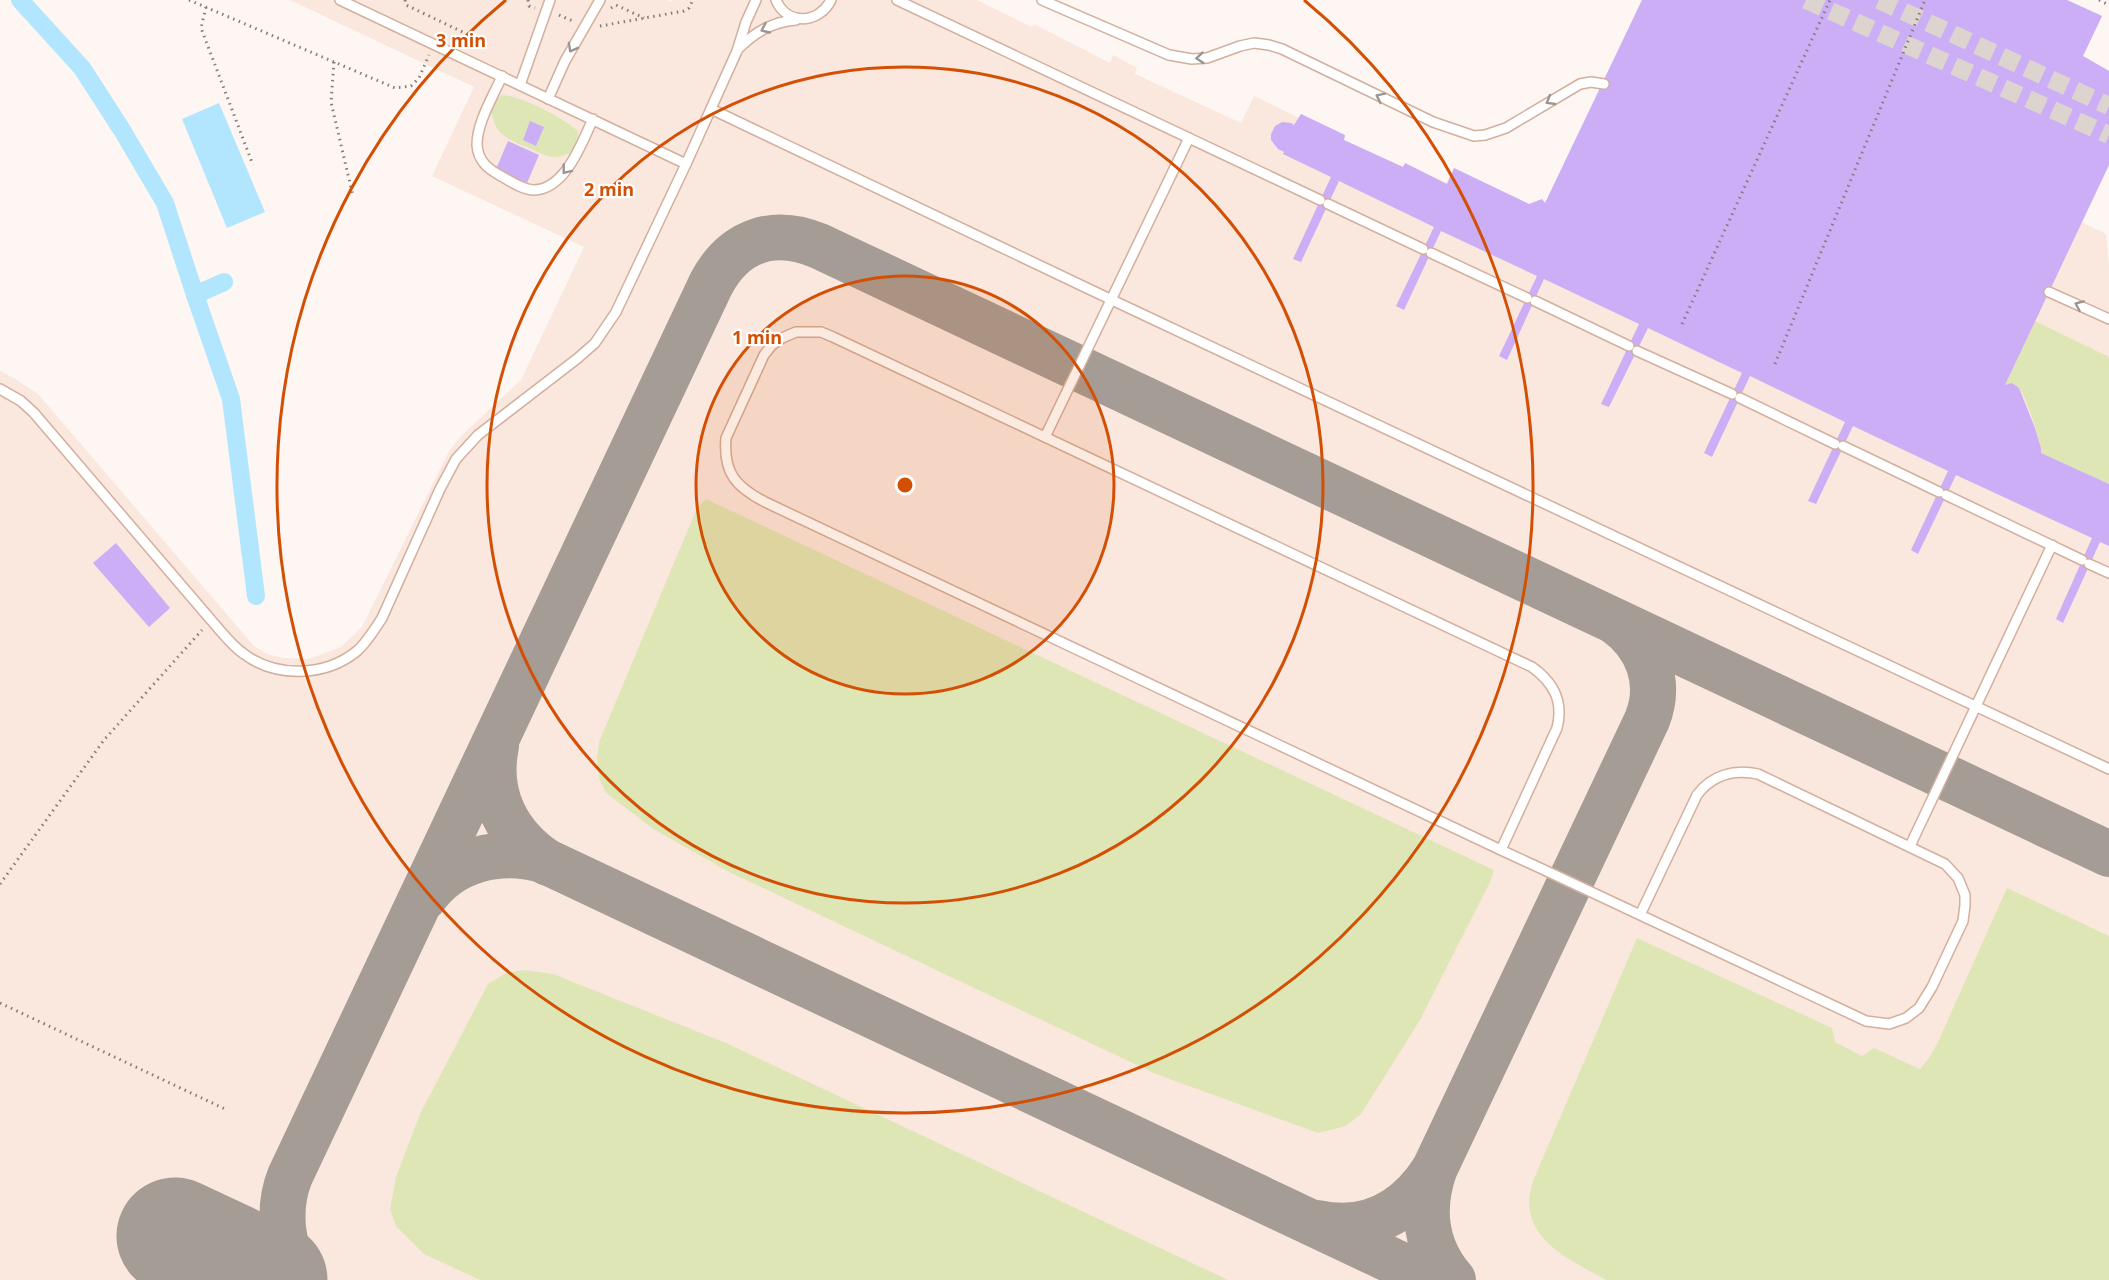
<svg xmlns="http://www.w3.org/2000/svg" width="2109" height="1280" viewBox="0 0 2109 1280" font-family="'Open Sans',sans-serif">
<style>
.built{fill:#fae7de}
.green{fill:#dfe6b6}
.water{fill:#b2e6fe}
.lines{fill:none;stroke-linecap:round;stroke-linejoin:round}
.canal{stroke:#b2e6fe;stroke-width:18}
.taxiway{stroke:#a69c96;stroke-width:46}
.runway{stroke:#a69c96;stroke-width:117}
.building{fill:#cbaef6}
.minor-tunnel{stroke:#ddd4d0;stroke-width:18;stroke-dasharray:18 9;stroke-linecap:butt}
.service-casing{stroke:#d3af9d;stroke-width:12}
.path{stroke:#877c77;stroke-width:3;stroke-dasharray:1.5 4.5;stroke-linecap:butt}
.service{stroke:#fff;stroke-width:9}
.oneway{stroke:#9b9592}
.ring{fill:none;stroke:#d34f03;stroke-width:3}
.centre{fill:#d34f03;stroke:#fff;stroke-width:3}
.ring-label{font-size:18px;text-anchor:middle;font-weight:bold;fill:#d34f03;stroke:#fff;stroke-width:4.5;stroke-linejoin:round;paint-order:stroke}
</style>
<rect width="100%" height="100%" fill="#fef6f2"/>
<polygon class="built" points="290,0 667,0 671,2 672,0 977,0 1032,27 1034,24 1110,63 1113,55 1137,68 1135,74 1241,123 1254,96 1299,118 1301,114 1345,135 1344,140 1403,167 1405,163 1446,183 1454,168 1529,204 1542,199 1546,203 1642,0 2067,0 2102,16 2083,56 2109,71 2109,165 2082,222 2106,234 2109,266 2109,1280 0,1280 0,371 14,378 38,394 254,646 267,654 283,658 309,659 341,647 362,627 449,451 462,435 521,380 584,247 432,176 474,87"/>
<g class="green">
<path d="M502,95C522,96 564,118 579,132L575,145L570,153C566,154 561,157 556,157C547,157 537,152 529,148C511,141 496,136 492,115C490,106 495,101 502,95Z"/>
<path d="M2035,321L2109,357V484L2041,453C2042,443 2026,398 2020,389C2018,387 2014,385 2012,384L2005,385Z"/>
<polygon points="706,499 1494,870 1491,880 1420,1020 1361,1114 1346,1126 1318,1133 1156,1074 729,872 652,828 606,793 599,778 597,759 599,742 697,508"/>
<path d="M2007,888L2109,936V1280H1606C1575,1262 1532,1245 1529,1205C1529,1197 1531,1189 1533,1181L1637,938L1832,1028L1835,1042L1862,1056L1874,1048L1920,1069L1929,1058L1937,1044Z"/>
<polygon points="524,970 553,974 726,1043 1228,1280 480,1280 424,1254 396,1226 390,1210 396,1177 420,1114 488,984 506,973"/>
</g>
<polygon class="water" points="219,103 265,212 227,228 182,119"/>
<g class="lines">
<g class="canal">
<polyline points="20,0 82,68 122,130 165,203 195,295"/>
<polyline points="224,282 195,295 231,399 256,596"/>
</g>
<g class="taxiway">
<path d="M496,746C486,795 507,836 548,863"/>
<path d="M424,898C451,859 499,848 543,860L1433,1280"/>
<path d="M1317,1223C1367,1234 1407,1212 1434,1170"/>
<path d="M302,1280C281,1253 277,1208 290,1176L711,284C734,240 774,227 819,246L2109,854"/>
<path d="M1453,1280C1425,1248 1421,1209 1434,1170L1647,720C1662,683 1648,645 1616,622"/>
</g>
<polyline class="runway" points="175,1236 269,1280"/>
</g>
<g class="building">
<polygon points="1642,0 2067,0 2102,16 2083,56 2109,71 2109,165 2005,385 2012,383 2019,388 2035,428 2041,448 2041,453 2109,484 2109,546 2100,542 2063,623 2056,619 2092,538 1956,475 1918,554 1911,550 1948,471 1853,426 1816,504 1808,501 1845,422 1750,376 1712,457 1704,453 1742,373 1648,328 1609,407 1601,404 1639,324 1544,279 1507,360 1499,356 1537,276 1441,231 1404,310 1396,306 1434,227 1339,181 1301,262 1293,259 1331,177 1283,154 1284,152 1278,149 1271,140 1271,134 1275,126 1282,122 1291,123 1294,125 1301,114 1345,135 1344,140 1403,167 1405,163 1447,184 1454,168 1529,204 1542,199 1545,203"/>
<polygon points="530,121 544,127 536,146 523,140"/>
<polygon points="508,141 539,155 527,183 496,169"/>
<polygon points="116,543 170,608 149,627 93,563"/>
</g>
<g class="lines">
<g class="minor-tunnel">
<polyline points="1806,0 2109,135"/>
<polyline points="1879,0 2109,106"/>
</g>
<defs>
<g id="service">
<polyline points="340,0 686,164"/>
<path d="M776,0C787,26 819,24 831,0"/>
<polyline points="897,0 1320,200"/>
<polyline points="1042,0 1169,55 1192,59 1207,58 1240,46 1254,43 1269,45 1282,49 1433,122 1474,136 1485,135 1506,128 1580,84 1591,82 1604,84"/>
<path d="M738,49C755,32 772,22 796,20"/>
<path d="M502,76C493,97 477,122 477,145C478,161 488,169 501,176C510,181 523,190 534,190C566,189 582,142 593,119"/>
<polyline points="520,85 550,0"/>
<polyline points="548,99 565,61 600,0"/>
<polyline points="711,109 1112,300 2109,769"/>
<polyline points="1328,204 1423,249"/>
<polyline points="1431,253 1527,298"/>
<polyline points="2049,292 2109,319"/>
<polyline points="1535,301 1629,346"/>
<polyline points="1637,351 1732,394"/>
<path d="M0,389L21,401L34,413L211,620C221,631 231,645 244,654C276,678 325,677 357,651C367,642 375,629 382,618L440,489L456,459L478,435L578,358L595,343L616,312L686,164L737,51L746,22L756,0"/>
<polyline points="1740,398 1835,444"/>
<polyline points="1045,437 1189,138"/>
<polyline points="1843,446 1939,492"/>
<polyline points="1946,495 2082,560"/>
<polyline points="2089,564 2109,573"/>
<polyline points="1910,846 2052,545"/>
<path d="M1501,850L1557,728C1564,701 1553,682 1532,667L833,337L821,332H796L782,338L772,345L764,355L726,438C723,473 736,487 765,502L1501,850C1623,906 1744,964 1866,1021L1889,1024L1906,1018L1919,1008L1932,987L1963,921L1965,905V895L1958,878L1945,864L1758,774C1734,769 1712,775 1697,795L1640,915"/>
</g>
</defs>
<use href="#service" class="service-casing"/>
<g class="path">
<polyline points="189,0 395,88 411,86 419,78 429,55"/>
<polyline points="405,0 406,5 469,35"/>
<polyline points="528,0 529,6 535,8"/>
<polyline points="2099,0 2109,5"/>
<polyline points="206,7 201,28 253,165"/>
<polyline points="611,8 616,5 644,18"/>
<polyline points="559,15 575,22"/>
<polyline points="600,26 684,11 689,8 693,0"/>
<polyline points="334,62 331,102 353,196"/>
<polyline points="1682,324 1830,0"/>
<polyline points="1775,364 1925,0"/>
<polyline points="0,884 104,740 202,630"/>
<polyline points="0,1003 225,1109"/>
</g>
<use href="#service" class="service"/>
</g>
<defs><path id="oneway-chevron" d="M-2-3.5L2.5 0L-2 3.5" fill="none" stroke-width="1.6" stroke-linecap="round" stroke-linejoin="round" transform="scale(1.5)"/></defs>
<g class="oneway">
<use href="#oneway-chevron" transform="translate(765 29) rotate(155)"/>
<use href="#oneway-chevron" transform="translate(572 48) rotate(119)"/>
<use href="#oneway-chevron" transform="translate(1200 58) rotate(175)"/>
<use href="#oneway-chevron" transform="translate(1380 97) rotate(-154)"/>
<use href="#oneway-chevron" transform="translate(1550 101) rotate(150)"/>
<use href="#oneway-chevron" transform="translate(566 170) rotate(128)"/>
<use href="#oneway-chevron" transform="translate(2079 305) rotate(-156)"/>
</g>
<circle cx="905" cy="485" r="209" fill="#d34f03" fill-opacity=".12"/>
<g class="ring">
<circle cx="905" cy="485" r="209"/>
<circle cx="905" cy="485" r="418"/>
<path d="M1304 0A628 628 0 1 1 506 0"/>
</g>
<circle cx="905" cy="485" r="9" class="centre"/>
<g class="ring-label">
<text x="461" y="47">3 min</text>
<text x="609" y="196">2 min</text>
<text x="757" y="344">1 min</text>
</g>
</svg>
